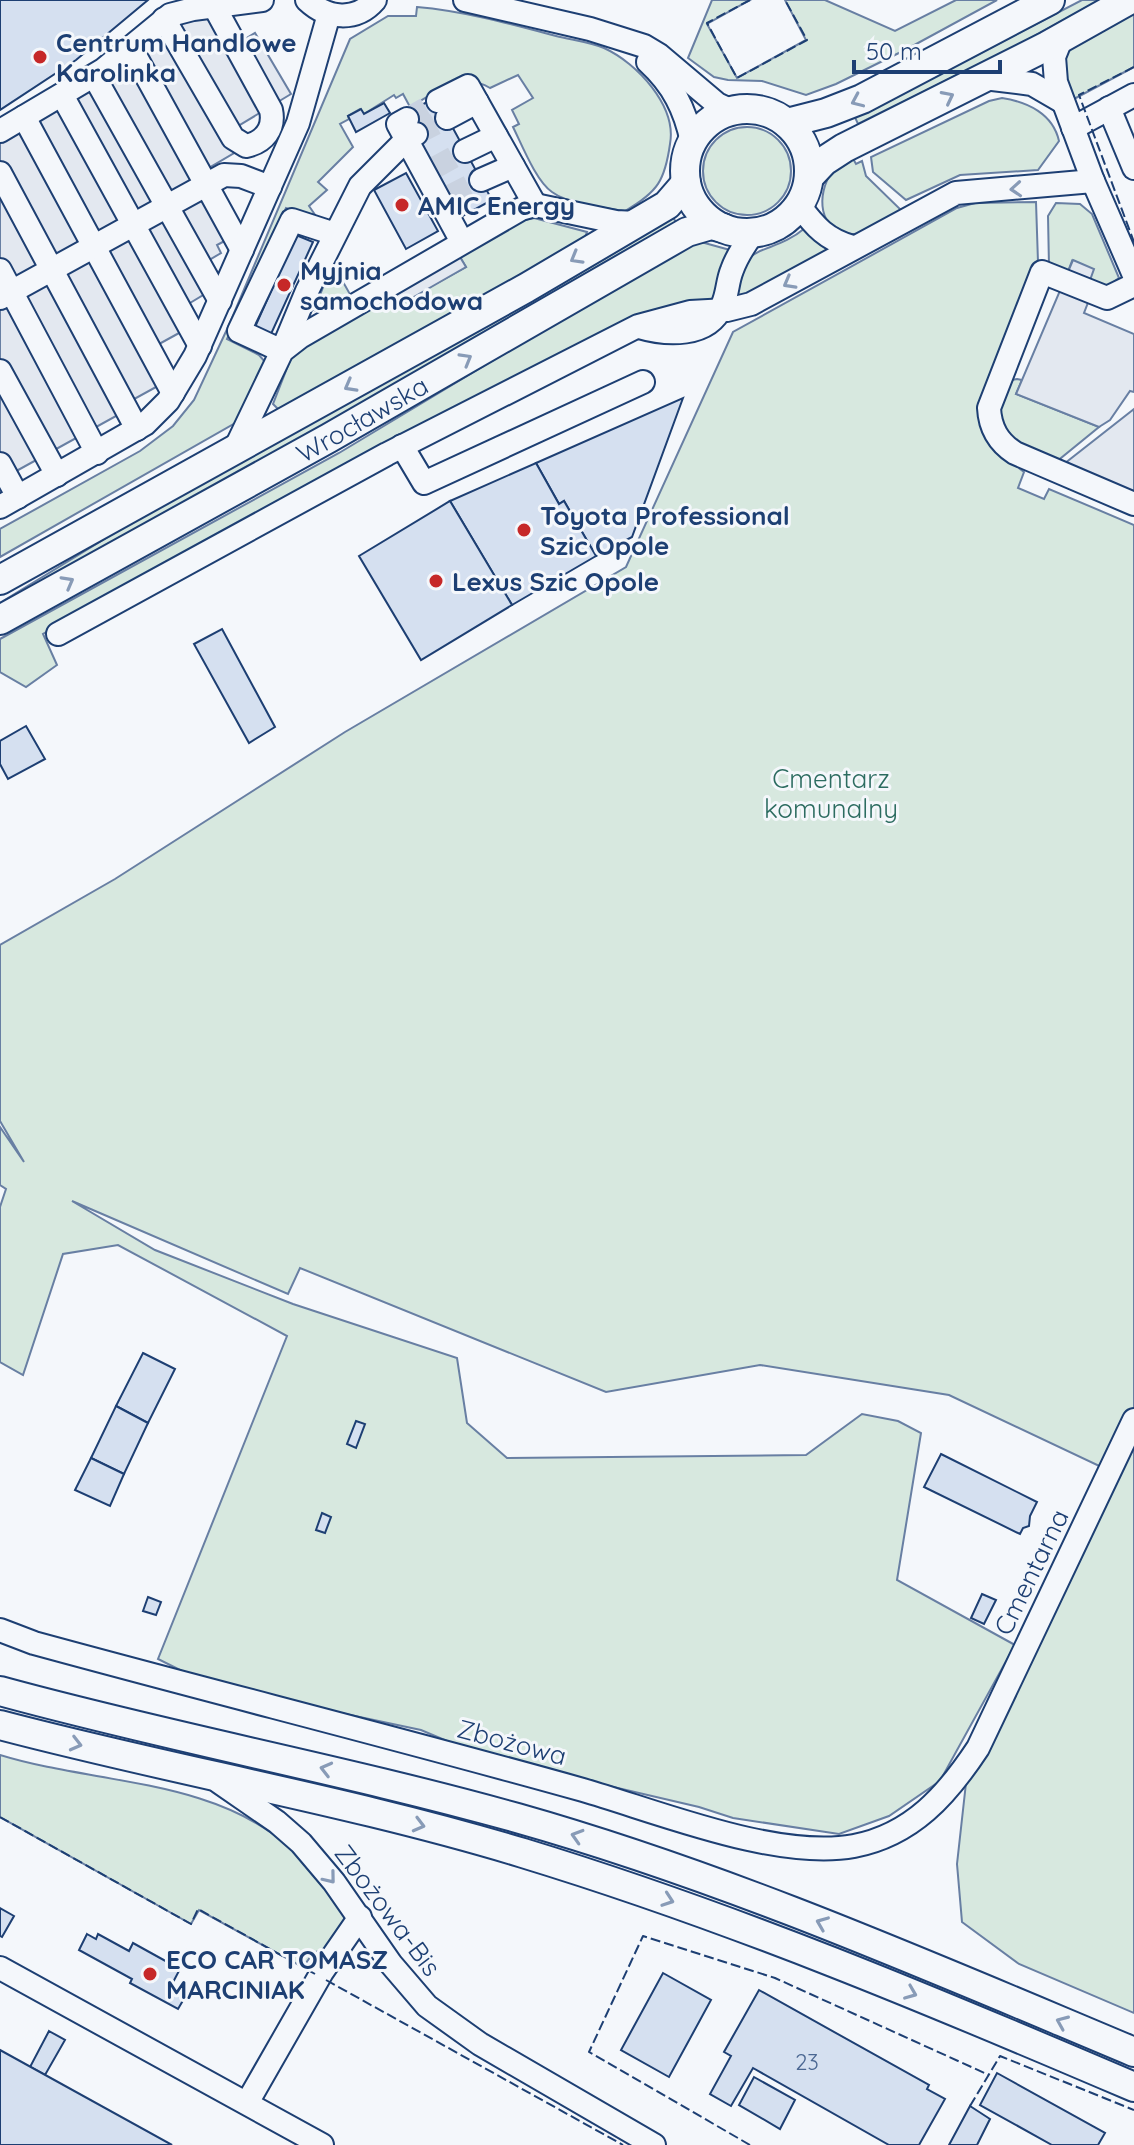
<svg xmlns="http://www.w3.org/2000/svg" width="1134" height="2145" viewBox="0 0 1134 2145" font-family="Quicksand,sans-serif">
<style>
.green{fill:#d7e8df;stroke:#687fa3;stroke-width:2}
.parking{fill:#e3e8f0;stroke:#687fa3;stroke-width:2}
.building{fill:#d5e0f0;stroke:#1d3f73;stroke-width:2}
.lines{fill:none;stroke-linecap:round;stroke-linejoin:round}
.minor-tunnel{stroke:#c9d2e0;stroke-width:22;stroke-dasharray:22 11;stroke-linecap:butt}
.minor-casing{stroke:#1d3f73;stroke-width:26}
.major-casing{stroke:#1d3f73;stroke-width:32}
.minor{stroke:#f4f7fb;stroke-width:22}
.major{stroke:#f4f7fb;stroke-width:28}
.fence{stroke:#1d3f73;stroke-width:2;stroke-dasharray:10 4;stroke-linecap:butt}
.oneway{stroke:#889bb7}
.poi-dot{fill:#c62828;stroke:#f4f7fb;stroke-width:3}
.labels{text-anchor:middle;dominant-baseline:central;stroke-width:6;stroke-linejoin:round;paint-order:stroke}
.number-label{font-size:22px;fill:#4b6792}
.poi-label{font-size:26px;font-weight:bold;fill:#1d3f73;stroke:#f4f7fb;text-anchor:start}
.street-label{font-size:26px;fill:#1d3f73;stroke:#f4f7fb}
.park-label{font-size:26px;fill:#2c6c60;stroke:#f4f7fb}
</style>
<rect width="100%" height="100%" fill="#f4f7fb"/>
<g class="green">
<polygon points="712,0 750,0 707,24 737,78 806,40 785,0 825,0 895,31 956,0 997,0 907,49 836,84 806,95 762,81 728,80 714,77 688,58"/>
<polygon points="1082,0 1100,0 1020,44 858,124 853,113 971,58"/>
<path d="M417,7C464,11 511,24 556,36C572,40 589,42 604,48C637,63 677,106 670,144C665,180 658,192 625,211C605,208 568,204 552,192C536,181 522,145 513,127L519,124L512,110L533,98L518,75L490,88C461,71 435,93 410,107L403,94L396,98L394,95L364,114L360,109L348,116L349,119L340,124L353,147L318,182L327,190L309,206L320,222L286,208L227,339L259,355L266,363L244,418L0,557V529L140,451L173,426L194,400L229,325L350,39L388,16H416Z"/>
<polygon points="1134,10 1134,67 1074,99 1061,64 1071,46"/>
<path d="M1002,98C1028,102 1053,114 1059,141L1038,170L960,175L906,200L873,172L871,157L989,101Z"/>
<circle cx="747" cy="171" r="44"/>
<path d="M851,155L856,164L862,161L866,176L902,211C888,220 869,235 852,234C818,233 816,194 832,172C837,166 845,161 851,155Z"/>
<path d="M1036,202L1038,262L983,392C977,430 995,450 1024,472L1018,488L1044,499L1049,489L1134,525V2013L1019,1964L962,1922L957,1864L966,1783L1110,1471L949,1395L760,1365L606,1392L300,1268L288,1294L72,1201L155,1250L293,1304L457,1358L467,1423L507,1458L806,1455L862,1414L898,1421L921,1433L897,1580L1015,1645L940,1781L889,1816L839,1834L733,1818L699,1807L485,1757L421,1730L303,1705L194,1677L158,1659L287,1336L118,1245L63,1254L23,1375L0,1362V1207L6,1189L0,1185V1127L24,1162L0,1121V945L115,879L345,732L626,567L733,332L957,208L975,203Z"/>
<polygon points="1056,203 1080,204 1092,214 1119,278 1105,288 1088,283 1072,261 1067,274 1049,266 1048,216"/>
<polygon points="669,212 676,222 496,332 0,608 0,603 129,524 462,340"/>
<polygon points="534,218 587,232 585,237 441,322 284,410 278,409 273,404 291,358 299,346 390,295 397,305 466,267 460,257 523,220"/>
<path d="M805,228L829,251L753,294L736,297C738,239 770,258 805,228Z"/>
<polygon points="701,242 730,250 717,298 209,541 43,634 57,665 26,687 0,672 0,639 339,453 680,248"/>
<polygon points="338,273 351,296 321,313 314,310 324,285"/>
<polygon points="1017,379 1022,380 1016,394 1099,427 1056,462 1021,447 1003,430 999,403 1012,380"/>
<path d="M0,1755C93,1784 213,1778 289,1847C311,1867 329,1894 347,1918L332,1946L313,1953L306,1963L308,1970L199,1910L191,1924L0,1817Z"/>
</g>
<g class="parking">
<polygon points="214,6 235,45 255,33 291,94 230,131 246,146 200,173 131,48"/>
<polygon points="130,69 133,71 193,179 192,182 171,194 109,82"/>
<polygon points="94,76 167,205 206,184 234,236 217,245 221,253 201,265 213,289 180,309 190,327 150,349 167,381 125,404 127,410 0,480 0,131"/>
<polygon points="460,257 466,267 398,306 390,295"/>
<polygon points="1073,260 1094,269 1089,283 1089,300 1084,313 1134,334 1134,392 1130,391 1110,420 1099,427 1016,394"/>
<polygon points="1134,409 1134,504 1055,471"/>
</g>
<g class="building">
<polygon points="0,0 148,0 76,60 0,110"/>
<polygon points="436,97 492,200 461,217 405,114"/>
<polygon points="384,103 390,113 356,132 348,116 361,109 364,114"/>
<polygon points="406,173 438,231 406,249 374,190"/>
<polygon points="296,235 313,242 271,334 255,327"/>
<polygon points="683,398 632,537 596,556 564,501 559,504 536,463"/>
<polygon points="536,463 559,504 564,501 596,556 512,605 450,501"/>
<polygon points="450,501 512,605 421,660 359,556"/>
<polygon points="222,629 275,727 249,743 194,644"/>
<polygon points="26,726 45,759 8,779 0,764 0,741"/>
<polygon points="143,1353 175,1369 148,1423 116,1406"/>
<polygon points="116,1406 148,1423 124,1474 91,1458"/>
<polygon points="356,1421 365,1424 356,1448 347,1444"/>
<polygon points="941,1454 1037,1502 1030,1516 1029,1526 1023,1528 1020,1534 924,1487"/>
<polygon points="91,1458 124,1474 110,1506 75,1490"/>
<polygon points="322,1513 331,1517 325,1533 316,1530"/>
<polygon points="982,1594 996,1600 984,1624 971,1618"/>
<polygon points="148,1597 161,1602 156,1615 143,1611"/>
<polygon points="0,1908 14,1916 2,1937 0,1936"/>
<polygon points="87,1934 96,1939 98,1934 129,1951 133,1943 180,1969 170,1988 185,1997 178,2009 130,1983 132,1979 79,1950"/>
<polygon points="663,1973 711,2000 669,2077 621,2050"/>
<polygon points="759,1990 929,2085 927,2089 945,2099 919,2145 889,2145 753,2068 731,2106 710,2094 731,2056 724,2052"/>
<polygon points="49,2031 65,2040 45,2075 30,2067"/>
<polygon points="0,2050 172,2145 0,2145"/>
<polygon points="997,2073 1105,2133 1098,2145 1052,2145 980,2105"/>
<polygon points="754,2077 795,2100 780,2129 739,2105"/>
<polygon points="970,2106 990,2119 977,2145 949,2145"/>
</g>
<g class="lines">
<g class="minor-tunnel">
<polyline points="407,119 438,101"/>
<polyline points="416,134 447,118"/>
<polyline points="434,168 465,151"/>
<polyline points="449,196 481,180"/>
</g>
<defs>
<g id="minor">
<path d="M307,0C327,19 356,22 375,0"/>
<polyline points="465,0 590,29 644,46 659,55 717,104 732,111"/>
<path d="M164,19L233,138L246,146C264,142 275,129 271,110L214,6"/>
<polyline points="1062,37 1054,57 1056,82 1093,181 1134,275"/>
<polyline points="131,48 242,250"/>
<path d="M648,62C673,85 685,109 692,142"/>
<polyline points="94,76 220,301"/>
<polyline points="984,78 1032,84 1063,102"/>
<polyline points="62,95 200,346"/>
<polyline points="438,101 468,86 535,205"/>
<polyline points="1109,108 1134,168"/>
<polyline points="24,117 173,393"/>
<polyline points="447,118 477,102"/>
<polyline points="407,119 398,124 462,242"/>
<polyline points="1073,128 1134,95"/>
<polyline points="0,131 103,70 170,15 193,9 262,0"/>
<polyline points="465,151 496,136"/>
<polyline points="0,173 137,429"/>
<polyline points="481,180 513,166"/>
<path d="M799,205C815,227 827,240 853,247"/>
<polyline points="335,234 292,220 239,331 282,351 307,291 360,186 407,139 416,134"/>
<polyline points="0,270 97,453"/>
<path d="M1134,285L1107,298L1042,272L989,408C990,428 998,442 1015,453L1134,504"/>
<polyline points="0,298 224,175 241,176 270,187"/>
<path d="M639,327C666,335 708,338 722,306C728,294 727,282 732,270C737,256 745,244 754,232"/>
<polyline points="0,371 57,475"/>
<polyline points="402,446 424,483 643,382"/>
<polyline points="235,449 282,351 300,337 521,209 535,205 616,222 636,223"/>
<polyline points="0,464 18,497"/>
<polyline points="0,507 145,424 168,401 195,356 298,123 329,14"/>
<polyline points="58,634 387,454 638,326 690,312 727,310 751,304 956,193 1093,181"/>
<path d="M0,1630L34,1643C217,1693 401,1739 583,1790C659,1812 776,1860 854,1846C912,1835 947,1795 978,1748L1134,1420"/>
<polyline points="219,1782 277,1822 301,1843 334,1882 391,1964 427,2006 480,2044 654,2145"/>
<polyline points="0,1968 322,2145"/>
<polyline points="247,2103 322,1972 360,1917"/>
</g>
<g id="major">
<circle cx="747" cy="171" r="62"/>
<polyline points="787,123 826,113 862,99 1050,0"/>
<polyline points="809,177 824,161 844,148 1047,46 1129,0"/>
<polyline points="0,580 526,288 667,205 686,183"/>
<path id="s1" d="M0,620L329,438L687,232L711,225L723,228"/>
<path d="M0,1691C171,1738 346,1770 517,1818C729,1878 931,1967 1134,2052"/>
<path d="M0,1725C174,1771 352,1801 523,1853C733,1917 933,2001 1134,2087"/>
</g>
</defs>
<use href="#minor" class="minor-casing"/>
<use href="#major" class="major-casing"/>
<use href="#minor" class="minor"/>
<use href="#major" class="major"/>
<g class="fence">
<polyline points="750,0 707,23 737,78 807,40 785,0"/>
<polyline points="1134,67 1079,95 1134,242"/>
<polyline points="0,1817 191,1924 198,1909 315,1974"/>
<polyline points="326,1980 623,2145"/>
<polyline points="970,2106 1000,2056 1134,2110"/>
<polyline points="750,2145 589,2052 643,1936 775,1978 989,2075"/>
</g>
</g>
<defs><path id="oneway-chevron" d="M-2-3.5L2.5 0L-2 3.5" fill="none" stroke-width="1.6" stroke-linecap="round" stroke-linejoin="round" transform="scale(2)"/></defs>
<g class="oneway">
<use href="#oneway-chevron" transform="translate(948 97) rotate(-27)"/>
<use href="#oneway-chevron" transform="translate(857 101) rotate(156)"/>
<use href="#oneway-chevron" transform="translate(1016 189) rotate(176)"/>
<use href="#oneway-chevron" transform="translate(576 258) rotate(150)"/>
<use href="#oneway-chevron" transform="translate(789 283) rotate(151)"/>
<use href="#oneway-chevron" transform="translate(466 359) rotate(-30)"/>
<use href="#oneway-chevron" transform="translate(350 386) rotate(151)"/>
<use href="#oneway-chevron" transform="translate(68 582) rotate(-29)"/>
<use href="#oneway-chevron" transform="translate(76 1744) rotate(14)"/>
<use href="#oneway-chevron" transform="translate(326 1769) rotate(-166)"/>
<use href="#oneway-chevron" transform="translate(419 1825) rotate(15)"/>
<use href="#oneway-chevron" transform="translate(577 1836) rotate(-163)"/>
<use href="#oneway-chevron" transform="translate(330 1878) rotate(51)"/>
<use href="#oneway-chevron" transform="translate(668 1900) rotate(19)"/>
<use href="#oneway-chevron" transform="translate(822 1923) rotate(-158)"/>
<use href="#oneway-chevron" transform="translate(911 1993) rotate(22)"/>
<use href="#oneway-chevron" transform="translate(1062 2022) rotate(-157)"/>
</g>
<g class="poi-dot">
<circle cx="40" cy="57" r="8"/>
<circle cx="402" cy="205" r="8"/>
<circle cx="284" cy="285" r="8"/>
<circle cx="524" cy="530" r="8"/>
<circle cx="436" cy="581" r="8"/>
<circle cx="150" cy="1974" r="8"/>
</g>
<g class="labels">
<g class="number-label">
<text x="807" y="2062">23</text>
</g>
<g class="poi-label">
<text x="56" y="42">Centrum Handlowe<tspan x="56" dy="30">Karolinka</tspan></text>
<text x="418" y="205">AMIC Energy</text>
<text x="300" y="270">Myjnia<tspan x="300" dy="30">samochodowa</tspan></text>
<text x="540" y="515">Toyota Professional<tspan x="540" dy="30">Szic Opole</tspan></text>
<text x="452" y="581">Lexus Szic Opole</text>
<text x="166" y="1959">ECO CAR TOMASZ<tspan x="166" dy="30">MARCINIAK</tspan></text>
</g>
<g class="street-label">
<text stroke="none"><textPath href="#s1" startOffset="414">Wrocławska</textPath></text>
<text transform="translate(1031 1572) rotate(-64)">Cmentarna</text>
<text transform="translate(512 1742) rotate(15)">Zbożowa</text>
<text transform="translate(388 1910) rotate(53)">Zbożowa-Bis</text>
</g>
<g class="park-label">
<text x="831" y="778">Cmentarz<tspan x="831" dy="30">komunalny</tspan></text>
</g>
</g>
<path d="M854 60v12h146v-12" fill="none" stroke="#1d3f73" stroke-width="4"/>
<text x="866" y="60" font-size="24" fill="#1d3f73" stroke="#f4f7fb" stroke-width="6" paint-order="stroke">50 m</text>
</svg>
